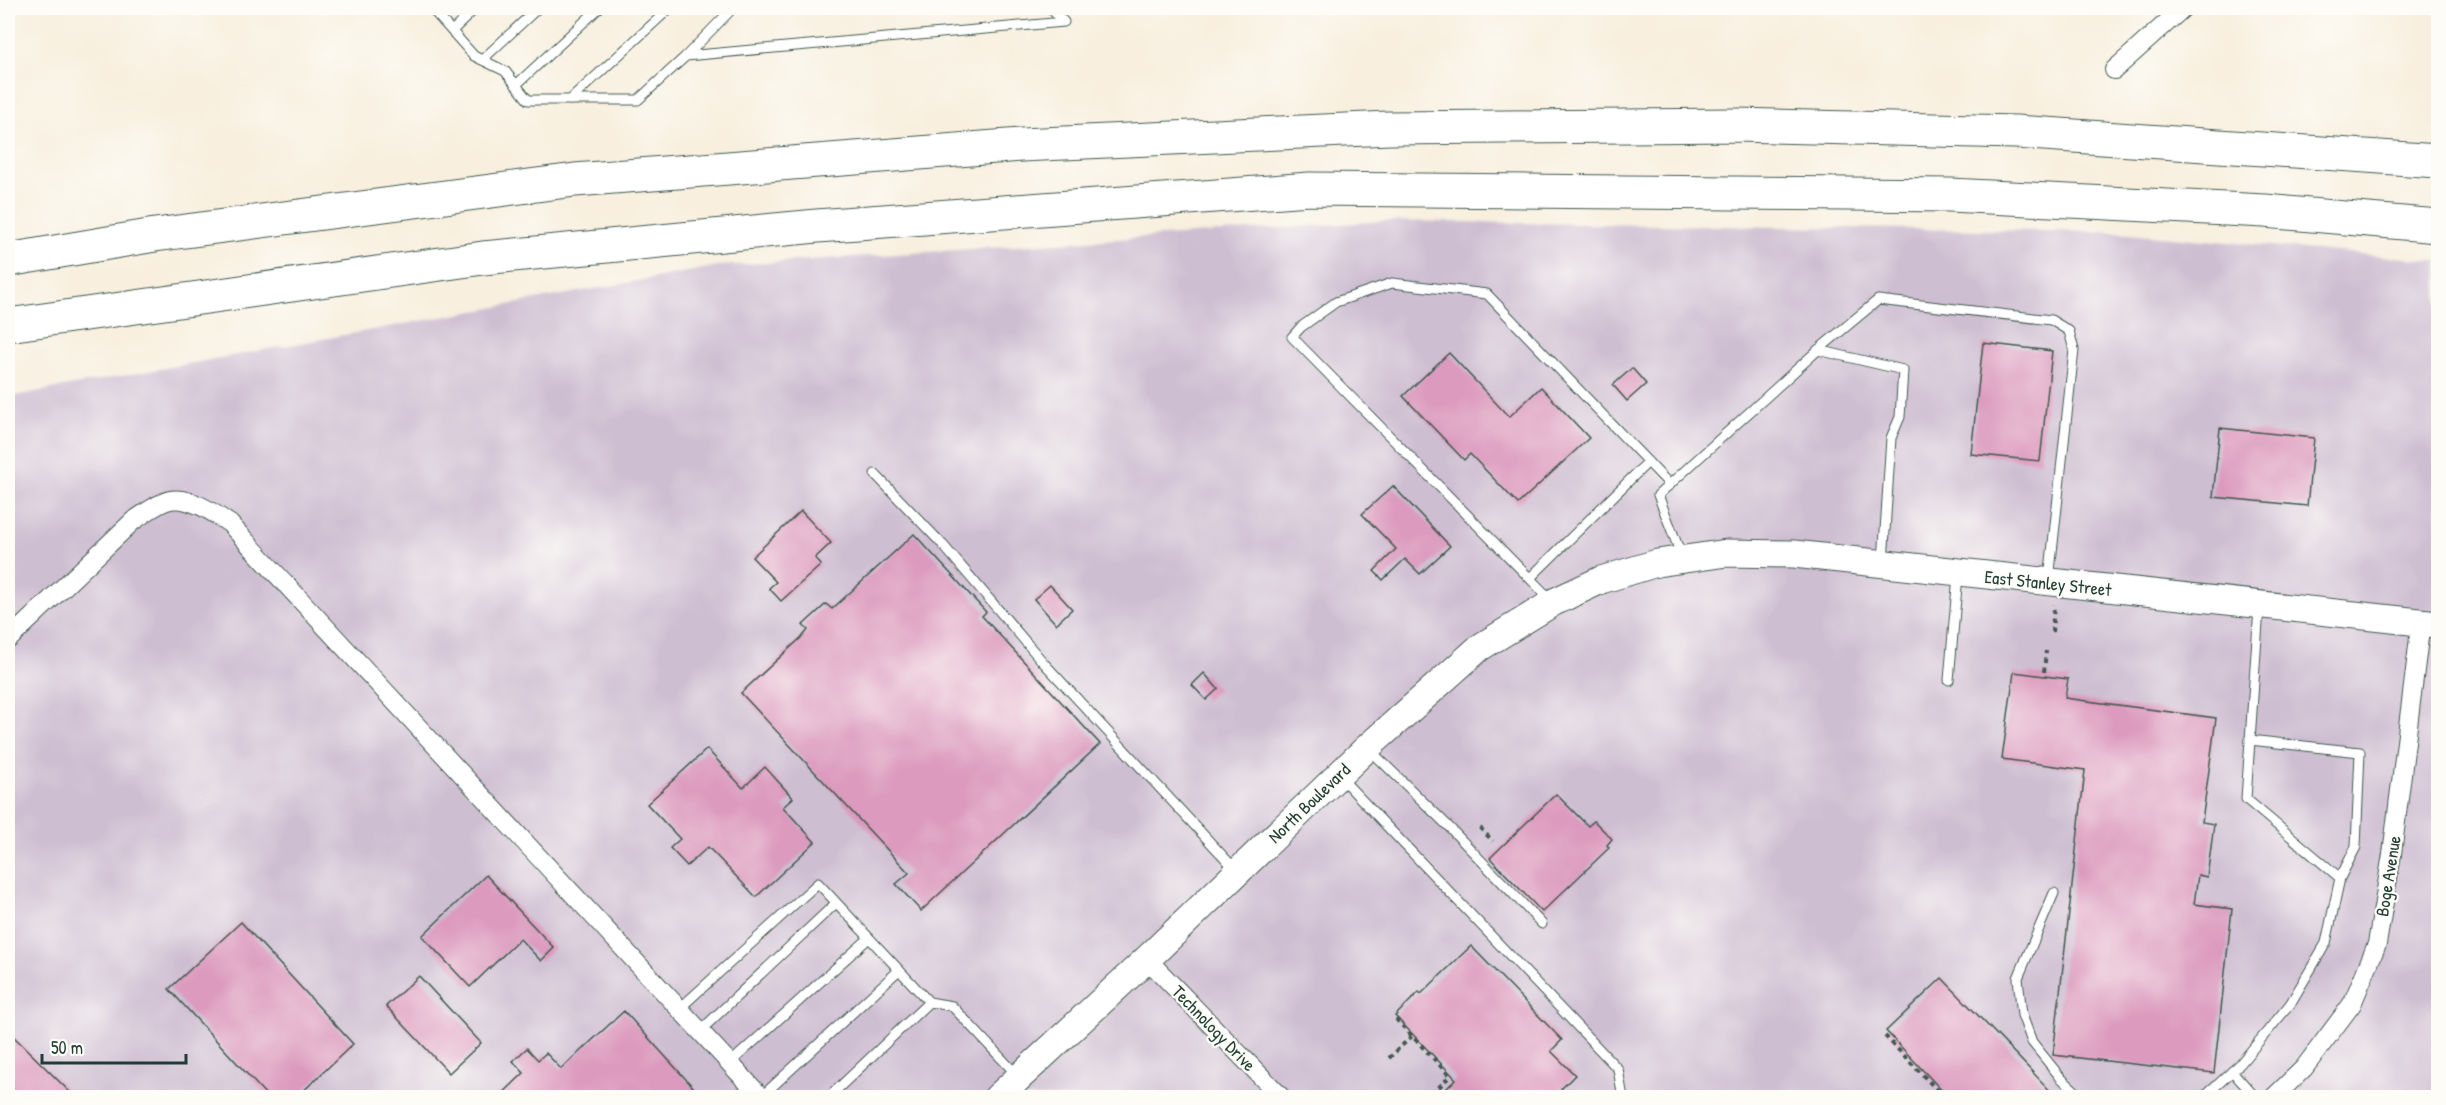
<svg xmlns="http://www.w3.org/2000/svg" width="2446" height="1105" viewBox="0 0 2446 1105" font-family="'Patrick Hand',sans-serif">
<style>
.industrial{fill:#cebed2}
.building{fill:#dc9abe}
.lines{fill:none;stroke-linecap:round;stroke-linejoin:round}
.lane-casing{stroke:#40584e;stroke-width:11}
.street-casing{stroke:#40584e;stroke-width:20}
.secondary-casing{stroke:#40584e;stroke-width:29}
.highway-casing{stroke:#40584e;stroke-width:35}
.path{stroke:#40584e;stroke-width:4;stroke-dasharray:4.5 4.5;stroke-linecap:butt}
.lane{stroke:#fff;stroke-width:9}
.street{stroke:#fff;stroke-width:18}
.secondary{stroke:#fff;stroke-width:27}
.highway{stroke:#fff;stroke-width:33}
.labels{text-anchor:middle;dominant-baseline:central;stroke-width:4.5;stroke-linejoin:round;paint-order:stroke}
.street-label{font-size:18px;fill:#1f3d34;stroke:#fdfcf7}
</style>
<rect width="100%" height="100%" fill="#fdfcf7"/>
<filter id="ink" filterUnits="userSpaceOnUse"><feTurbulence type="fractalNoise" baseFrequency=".0167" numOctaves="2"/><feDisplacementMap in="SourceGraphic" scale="12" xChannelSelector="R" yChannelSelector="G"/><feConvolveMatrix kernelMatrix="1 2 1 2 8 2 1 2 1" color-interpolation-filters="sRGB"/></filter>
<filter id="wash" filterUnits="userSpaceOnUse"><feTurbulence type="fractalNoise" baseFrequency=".008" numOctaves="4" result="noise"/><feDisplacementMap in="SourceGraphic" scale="24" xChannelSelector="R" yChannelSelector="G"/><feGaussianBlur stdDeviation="1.35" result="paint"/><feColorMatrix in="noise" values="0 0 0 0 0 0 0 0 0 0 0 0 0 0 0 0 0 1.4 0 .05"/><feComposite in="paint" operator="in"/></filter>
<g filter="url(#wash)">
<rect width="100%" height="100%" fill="#f8efde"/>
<polygon class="industrial" points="1386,221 2116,232 2438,261 2438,1097 8,1098 8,397 719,266"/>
<g id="blocks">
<g class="building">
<polygon points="1983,343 2052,351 2040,461 1971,454"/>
<polygon points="1449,353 1509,417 1541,387 1589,438 1518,504 1470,454 1464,460 1403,396"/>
<polygon points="1632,368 1646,384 1627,401 1613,385"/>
<polygon points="2220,428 2314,438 2307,506 2213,497"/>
<polygon points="1393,486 1450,546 1420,574 1405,559 1383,580 1374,571 1396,549 1362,514"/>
<polygon points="801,511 831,543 815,558 821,565 781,601 769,588 776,582 752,557"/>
<polygon points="914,534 986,612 982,616 1100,744 921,911 896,884 909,873 741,693 804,635 808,630 803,625 826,604 832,609"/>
<polygon points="1050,585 1072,609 1056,624 1034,599"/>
<polygon points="2014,672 2068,679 2065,698 2216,718 2202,822 2214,824 2207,877 2198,875 2194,904 2232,909 2214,1073 2053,1055 2085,770 2002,759"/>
<polygon points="1204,673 1218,689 1206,700 1192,685"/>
<polygon points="707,749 743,788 765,767 793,798 783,807 815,842 756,897 708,847 687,866 670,848 680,839 647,804"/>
<polygon points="1556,794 1588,826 1594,821 1612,839 1607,845 1609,848 1542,912 1490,858"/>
<polygon points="486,875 554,948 541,961 520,939 470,987 422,936"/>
<polygon points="241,922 353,1044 296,1098 269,1098 169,989"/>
<polygon points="1471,946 1562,1040 1551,1051 1575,1075 1561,1089 1569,1098 1456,1098 1447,1088 1456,1079 1395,1016 1419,992 1421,994"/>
<polygon points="419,976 481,1043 449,1073 386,1006"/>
<polygon points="1942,978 2020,1059 2057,1098 1949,1098 1886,1031"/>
<polygon points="624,1011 703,1098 498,1098 524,1073 513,1061 527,1048 538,1060 546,1053 561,1069"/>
<polygon points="8,1031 76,1098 8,1098"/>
</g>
</g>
</g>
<g filter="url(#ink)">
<use href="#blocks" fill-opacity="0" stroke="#40584e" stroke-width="1.5"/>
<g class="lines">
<defs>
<g id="lane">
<polyline points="431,8 474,56 505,71 528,100 638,100 686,56 1064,22 1050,8"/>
<polyline points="452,31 476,8"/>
<polyline points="686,56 733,8"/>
<polyline points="482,60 538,8"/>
<polyline points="516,85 599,8"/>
<polyline points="570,100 670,8"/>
<polyline points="875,474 943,545 1042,661 1235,869"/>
<polyline points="1682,557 1658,495 1818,350"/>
<polyline points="1883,562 1891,438 1900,417 1903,370 1818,350 1878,300 2051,320 2069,331 2074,350 2049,580"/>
<polyline points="1530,578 1648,462"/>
<polyline points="1552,601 1292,337 1301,327 1336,302 1392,283 1487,294 1670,485"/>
<polyline points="2259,608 2246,799 2340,878 2326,943 2289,1006"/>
<polyline points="1949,680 1958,575"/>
<polyline points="2250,740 2360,752 2356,847 2340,878"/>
<polyline points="1369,749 1447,825 1542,924"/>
<polyline points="1340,777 1618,1069 1623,1098"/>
<polyline points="2054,893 2018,978 2022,1015 2032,1042 2061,1078 2083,1098"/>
<polyline points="679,1009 818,883 929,1002 952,1006 1017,1075"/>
<polyline points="700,1031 836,903"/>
<polyline points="730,1063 869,938"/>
<polyline points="2232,1071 2256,1098"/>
<polyline points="761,1097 899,970"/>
<polyline points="828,1098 929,1002"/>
<polyline points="2203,1098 2240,1064 2291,1003"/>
</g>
<g id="street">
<polyline points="2114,70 2183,8"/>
<path d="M8,640L133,521C144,514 157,503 170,500C190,496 214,513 230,524L762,1098"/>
<polyline points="1147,959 1282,1098"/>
<polyline points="2273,1098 2304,1068 2352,1004 2377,944 2392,854 2421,622"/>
</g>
<polyline id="secondary" points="997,1098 1147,959 1368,747 1479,648 1554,602 1601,580 1657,563 1727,553 1794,554 2438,624"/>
<g id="highway">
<polyline points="8,260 155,235 575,180 1021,145 1389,128 1735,125 2016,132 2438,161"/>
<polyline points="8,325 483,258 817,226 1309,189 1950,195 2265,211 2438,226"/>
</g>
</defs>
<use href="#lane" class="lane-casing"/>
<use href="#street" class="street-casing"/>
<use href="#secondary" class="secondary-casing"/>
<use href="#highway" class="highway-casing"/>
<g class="path">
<polyline points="2052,632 2054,605"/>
<polyline points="2044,672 2046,651"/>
<polyline points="1480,828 1493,841"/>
<polyline points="1396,1019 1450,1076 1435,1091 1442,1098"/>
<polyline points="1885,1036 1945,1098"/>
<polyline points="1389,1058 1412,1036"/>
</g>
<use href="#lane" class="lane"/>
<use href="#street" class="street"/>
<use href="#secondary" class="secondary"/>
<use href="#highway" class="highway"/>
</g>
</g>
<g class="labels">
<g class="street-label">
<text transform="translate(2048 583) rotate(6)">East Stanley Street</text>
<text transform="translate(1309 803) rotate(-44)">North Boulevard</text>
<text transform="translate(2388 876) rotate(-81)">Boge Avenue</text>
<text transform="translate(1214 1028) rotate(46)">Technology Drive</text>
</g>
</g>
<rect width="2446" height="1105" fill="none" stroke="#fdfcf7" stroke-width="30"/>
<path d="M42 1054v9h144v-9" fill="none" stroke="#1f3d34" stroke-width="3"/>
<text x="51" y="1054" font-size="18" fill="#1f3d34" stroke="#fdfcf7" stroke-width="4.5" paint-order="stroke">50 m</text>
</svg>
